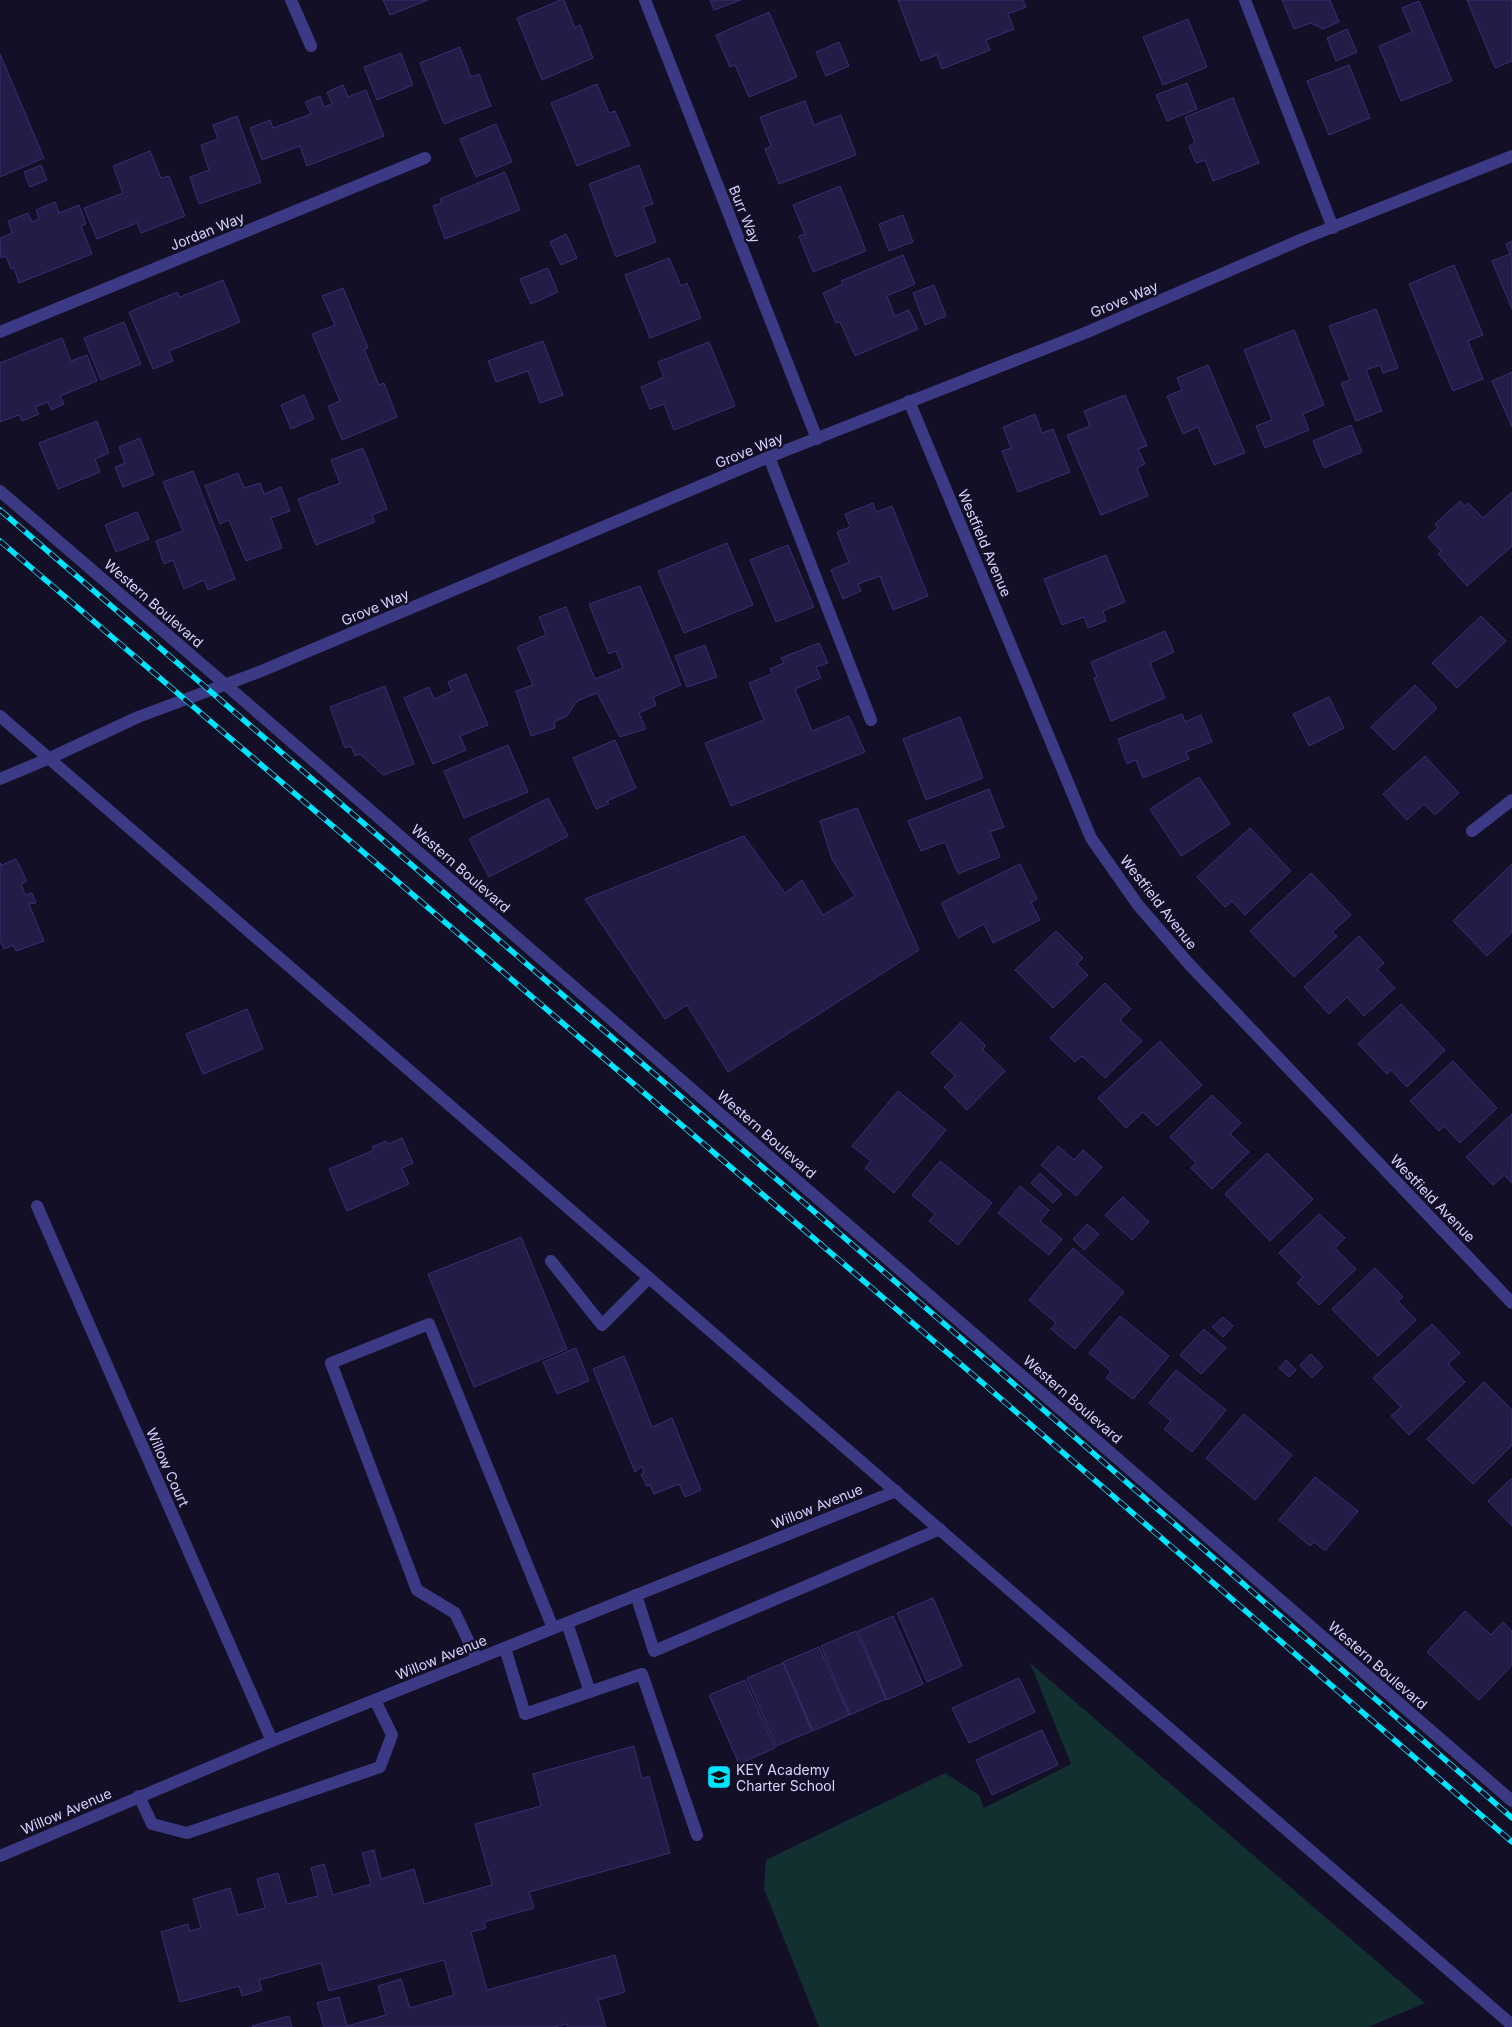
<svg xmlns="http://www.w3.org/2000/svg" width="1512" height="2027" viewBox="0 0 1512 2027" font-family="Inter,sans-serif">
<style>
.green{fill:#12302f}
.building{fill:#241b47;stroke:#3b2d73}
.lines{fill:none;stroke-linecap:round;stroke-linejoin:round}
.service{stroke:#3d3a85;stroke-width:12}
.minor{stroke:#3d3a85;stroke-width:12}
.tertiary{stroke:#3d3a85;stroke-width:12}
.rail-casing{stroke:#00e5ff;stroke-width:5.5}
.rail{stroke:#130f26;stroke-width:4;stroke-dasharray:11;stroke-linecap:butt}
.labels{text-anchor:middle;dominant-baseline:central;stroke-width:4.5;stroke-linejoin:round;paint-order:stroke}
.street-label{font-size:14px;fill:#d9d4ff;stroke:#130f26}
.poi-label{font-size:14px;fill:#d9d4ff;stroke:#130f26;text-anchor:start}
</style>
<rect width="100%" height="100%" fill="#130f26"/>
<polygon class="green" points="1030,1663 1425,2003 1368,2027 819,2027 764,1889 766,1860 945,1773 979,1795 984,1808 1071,1764"/>
<g class="building">
<polygon points="383,0 428,0 390,15"/>
<polygon points="561,0 564,0 575,28 580,25 593,58 542,80 517,18"/>
<polygon points="710,0 741,0 714,10"/>
<polygon points="898,0 1023,0 1026,7 1008,14 1014,29 986,40 990,50 942,69 937,55 921,61"/>
<polygon points="1282,0 1330,0 1339,22 1323,29 1311,23 1294,29"/>
<polygon points="1467,0 1512,0 1512,61 1495,68"/>
<polygon points="1419,1 1452,81 1401,101 1379,46 1412,32 1402,8"/>
<polygon points="769,12 797,77 749,97 735,65 730,67 716,35"/>
<polygon points="1188,19 1207,67 1163,85 1143,37"/>
<polygon points="1347,29 1357,52 1336,61 1327,38"/>
<polygon points="839,42 849,66 826,76 816,52"/>
<polygon points="460,47 471,77 479,74 491,106 444,124 420,63"/>
<polygon points="401,53 413,85 377,100 364,67"/>
<polygon points="0,54 44,158 0,177"/>
<polygon points="1349,65 1370,118 1329,135 1307,81"/>
<polygon points="1187,83 1197,109 1167,121 1156,95"/>
<polygon points="597,84 609,113 615,111 630,145 577,166 551,103"/>
<polygon points="343,85 348,97 366,90 384,136 307,166 300,146 262,160 250,128 270,120 273,128 311,114 305,102 320,96 324,107 332,104 327,92"/>
<polygon points="1233,98 1259,163 1213,181 1205,160 1196,163 1189,146 1195,143 1185,117"/>
<polygon points="805,101 814,125 841,115 856,155 779,184 765,149 771,146 760,117"/>
<polygon points="237,116 261,182 199,204 190,177 209,170 201,145 218,139 213,125"/>
<polygon points="496,124 512,162 476,177 460,139"/>
<polygon points="150,151 161,178 169,176 185,216 141,233 137,223 97,239 84,208 123,193 113,166"/>
<polygon points="41,165 47,180 30,187 24,172"/>
<polygon points="639,165 653,204 643,207 656,242 616,257 589,184"/>
<polygon points="505,172 520,210 445,239 433,206 442,203 440,199"/>
<polygon points="840,186 866,251 813,272 799,236 805,234 793,205"/>
<polygon points="55,202 59,213 79,205 86,224 81,226 92,254 19,283 14,268 11,269 6,256 1,258 0,238 12,233 8,221 28,213 32,222 39,219 36,210"/>
<polygon points="903,215 913,242 889,251 879,224"/>
<polygon points="566,234 577,258 561,265 550,242"/>
<polygon points="1512,241 1512,309 1492,261 1510,254 1506,244"/>
<polygon points="903,255 915,284 887,296 895,316 909,310 918,329 855,356 840,322 836,323 823,293 843,284 841,281"/>
<polygon points="669,258 681,286 687,283 701,318 650,338 625,275"/>
<polygon points="1454,265 1483,335 1468,341 1483,379 1453,391 1409,284"/>
<polygon points="548,268 558,292 531,304 520,279"/>
<polygon points="223,280 240,322 169,351 173,361 153,369 129,312 177,292 180,297"/>
<polygon points="934,285 946,316 925,325 913,293"/>
<polygon points="343,288 368,348 364,349 379,385 384,383 397,417 342,440 328,406 340,401 312,334 335,325 322,296"/>
<polygon points="1376,309 1398,368 1383,373 1380,365 1366,370 1382,411 1356,421 1341,383 1350,380 1329,326"/>
<polygon points="124,322 141,364 101,380 84,338"/>
<polygon points="1294,330 1324,405 1303,414 1309,430 1265,448 1256,426 1272,420 1244,350"/>
<polygon points="62,338 71,361 87,355 97,381 60,396 64,404 51,410 48,402 35,407 39,414 22,421 19,415 0,422 0,363"/>
<polygon points="543,341 563,395 540,403 528,371 496,382 488,361"/>
<polygon points="709,342 735,406 674,430 664,404 650,409 641,387 664,377 658,362"/>
<polygon points="1208,365 1245,453 1214,465 1198,427 1183,434 1167,396 1182,390 1177,378"/>
<polygon points="1512,372 1512,427 1492,381"/>
<polygon points="304,395 314,419 291,429 281,405"/>
<polygon points="1125,395 1147,446 1138,449 1145,464 1137,468 1148,496 1101,515 1067,435 1090,426 1084,411"/>
<polygon points="1035,414 1042,433 1053,429 1070,472 1018,492 1002,451 1011,448 1003,427"/>
<polygon points="97,421 109,453 95,459 100,472 58,489 39,443"/>
<polygon points="1351,425 1362,452 1324,468 1313,441"/>
<polygon points="140,438 154,475 123,487 115,467 125,463 119,447"/>
<polygon points="363,448 387,509 372,515 375,522 316,545 298,499 340,483 331,460"/>
<polygon points="193,471 235,579 208,590 204,580 184,589 173,560 164,564 156,541 183,531 163,482"/>
<polygon points="238,473 244,488 260,483 264,494 281,487 290,511 271,518 282,548 246,561 229,520 220,524 205,486"/>
<polygon points="1512,492 1512,546 1467,586 1438,554 1441,551 1428,537 1438,528 1435,524 1460,501 1464,506 1468,503 1483,518"/>
<polygon points="873,503 876,512 892,506 928,596 893,610 880,576 858,584 861,591 843,599 831,570 849,562 837,532 850,527 845,514"/>
<polygon points="137,512 149,539 116,552 105,525"/>
<polygon points="727,543 753,605 684,633 658,571"/>
<polygon points="788,545 814,607 776,622 750,560"/>
<polygon points="1106,555 1125,602 1103,611 1106,621 1088,628 1084,617 1062,625 1044,579"/>
<polygon points="640,586 681,685 653,697 656,705 639,713 646,729 620,737 597,693 577,701 567,716 554,722 555,728 531,736 516,691 533,685 517,647 546,635 539,617 566,607 595,679 623,668 616,651 609,654 589,604"/>
<polygon points="1481,616 1506,641 1457,688 1432,663"/>
<polygon points="1165,631 1174,652 1150,663 1165,698 1111,721 1094,678 1097,677 1091,662"/>
<polygon points="819,643 828,663 816,667 821,678 795,689 812,731 849,716 865,752 731,806 705,743 764,720 749,683 772,674 770,669 784,663 781,658"/>
<polygon points="705,645 717,677 687,687 675,656"/>
<polygon points="466,674 488,725 460,736 466,750 433,764 404,698 429,687 434,699 452,691 448,682"/>
<polygon points="1415,685 1437,708 1394,750 1371,727"/>
<polygon points="385,686 414,764 383,775 360,754 355,756 351,746 345,748 330,707"/>
<polygon points="1329,697 1344,728 1309,746 1293,714"/>
<polygon points="1182,714 1185,722 1201,715 1212,742 1186,752 1189,759 1143,778 1136,760 1127,764 1118,739"/>
<polygon points="960,717 983,778 926,800 903,739"/>
<polygon points="615,740 636,788 607,801 609,804 596,809 573,758"/>
<polygon points="508,745 528,792 464,818 444,771"/>
<polygon points="1425,756 1459,793 1435,815 1424,804 1407,820 1383,794"/>
<polygon points="1199,777 1230,824 1181,856 1150,809"/>
<polygon points="989,789 1004,827 990,832 1000,857 958,874 945,842 921,851 908,821"/>
<polygon points="548,798 568,836 489,877 469,839"/>
<polygon points="857,808 919,950 728,1072 687,1005 665,1019 585,899 744,836 785,893 802,880 823,915 855,896 832,859 820,821"/>
<polygon points="1250,828 1291,871 1245,915 1232,901 1225,907 1197,877"/>
<polygon points="16,859 27,881 21,884 25,895 32,893 36,903 29,904 44,941 16,951 13,945 4,949 0,940 0,863 2,865"/>
<polygon points="1020,864 1037,899 1031,902 1040,920 993,943 984,924 958,938 941,903"/>
<polygon points="1512,864 1512,932 1487,956 1453,921"/>
<polygon points="1311,873 1351,915 1332,932 1337,936 1294,977 1250,931"/>
<polygon points="1056,931 1083,958 1077,964 1088,975 1053,1008 1015,970"/>
<polygon points="1359,936 1384,963 1377,969 1395,988 1364,1016 1347,997 1329,1014 1304,987"/>
<polygon points="1105,983 1131,1009 1120,1020 1142,1041 1105,1078 1082,1056 1075,1062 1050,1038"/>
<polygon points="1401,1004 1445,1050 1407,1087 1391,1070 1387,1074 1358,1044"/>
<polygon points="247,1009 263,1049 203,1074 186,1034"/>
<polygon points="961,1022 985,1045 983,1050 1005,1071 967,1110 944,1087 955,1076 931,1053"/>
<polygon points="1160,1041 1202,1085 1157,1126 1143,1112 1126,1128 1098,1098"/>
<polygon points="1453,1061 1497,1108 1460,1143 1444,1126 1439,1131 1410,1101"/>
<polygon points="898,1091 946,1130 894,1193 865,1168 871,1161 852,1146"/>
<polygon points="1212,1095 1241,1123 1230,1134 1249,1152 1212,1189 1191,1168 1196,1163 1170,1137"/>
<polygon points="1512,1114 1512,1183 1504,1175 1493,1185 1466,1157"/>
<polygon points="402,1138 413,1163 402,1168 409,1184 347,1211 329,1169 374,1150 372,1147 386,1141 388,1144"/>
<polygon points="1058,1146 1074,1160 1083,1150 1102,1167 1076,1196 1041,1165"/>
<polygon points="1267,1153 1313,1199 1270,1241 1225,1194"/>
<polygon points="940,1161 992,1203 958,1245 929,1221 935,1214 912,1195"/>
<polygon points="1040,1173 1062,1194 1053,1203 1031,1183"/>
<polygon points="1020,1186 1049,1210 1040,1221 1062,1239 1049,1255 998,1213"/>
<polygon points="1123,1197 1149,1222 1132,1240 1105,1215"/>
<polygon points="1319,1214 1345,1238 1335,1248 1356,1269 1319,1305 1297,1283 1303,1277 1279,1253"/>
<polygon points="1087,1224 1099,1234 1084,1250 1073,1239"/>
<polygon points="521,1237 567,1349 474,1387 428,1274"/>
<polygon points="1073,1248 1124,1292 1075,1349 1051,1329 1056,1323 1029,1300"/>
<polygon points="1375,1268 1403,1297 1398,1301 1416,1320 1378,1356 1332,1309"/>
<polygon points="1120,1316 1169,1356 1133,1399 1106,1378 1111,1371 1089,1353"/>
<polygon points="1223,1317 1233,1326 1223,1337 1212,1327"/>
<polygon points="1432,1324 1460,1353 1448,1364 1465,1382 1409,1435 1391,1416 1401,1407 1373,1378"/>
<polygon points="1204,1329 1226,1348 1201,1374 1180,1355"/>
<polygon points="576,1348 589,1381 557,1394 543,1362"/>
<polygon points="1311,1354 1323,1367 1312,1378 1300,1365"/>
<polygon points="624,1356 652,1427 672,1418 701,1490 685,1497 679,1484 654,1494 650,1485 647,1486 641,1474 644,1473 642,1466 635,1472 593,1369"/>
<polygon points="1286,1360 1296,1370 1289,1377 1279,1368"/>
<polygon points="1176,1370 1226,1410 1192,1452 1164,1429 1171,1421 1149,1403"/>
<polygon points="1484,1382 1512,1410 1512,1445 1473,1484 1427,1439"/>
<polygon points="1244,1414 1292,1455 1255,1500 1206,1458"/>
<polygon points="1315,1477 1358,1511 1325,1551 1314,1542 1310,1546 1279,1520"/>
<polygon points="1512,1478 1512,1526 1488,1501"/>
<polygon points="933,1598 962,1666 927,1682 897,1613"/>
<polygon points="1465,1611 1491,1635 1503,1622 1512,1631 1512,1665 1479,1700 1427,1652"/>
<polygon points="893,1616 923,1684 887,1700 858,1631"/>
<polygon points="856,1631 886,1699 850,1715 821,1646"/>
<polygon points="819,1647 849,1715 813,1731 783,1662"/>
<polygon points="783,1663 812,1731 776,1746 747,1678"/>
<polygon points="1019,1678 1035,1712 969,1743 952,1708"/>
<polygon points="745,1680 775,1748 739,1764 709,1695"/>
<polygon points="1042,1730 1058,1765 992,1795 976,1760"/>
<polygon points="634,1746 642,1779 649,1776 670,1853 529,1892 534,1908 484,1922 486,1928 471,1932 487,1990 615,1955 625,1992 598,2000 606,2027 567,2027 567,2024 554,2027 324,2027 317,2003 339,1997 347,2026 386,2015 378,1986 401,1979 410,2008 454,1995 444,1960 329,1991 321,1963 259,1980 262,1990 242,1996 239,1986 180,2002 161,1932 188,1924 190,1931 201,1928 193,1899 230,1888 238,1915 265,1908 257,1879 278,1873 287,1904 318,1896 311,1868 324,1864 333,1895 371,1884 362,1853 374,1850 381,1879 414,1869 424,1904 492,1885 475,1824 541,1806 533,1774"/>
<polygon points="289,2016 292,2027 253,2027 252,2026"/>
</g>
<g class="lines">
<g class="service">
<polyline points="291,0 311,46"/>
<polyline points="1245,0 1333,228"/>
<polyline points="769,457 871,720"/>
<polyline points="1472,831 1512,800"/>
<polyline points="551,1261 602,1325 649,1278"/>
<polyline points="636,1595 654,1651 940,1529"/>
<polyline points="567,1623 590,1692"/>
<polyline points="505,1648 525,1714 642,1674 697,1835"/>
<polyline points="477,1659 455,1613 417,1590 331,1363 429,1324 553,1628"/>
<polyline points="139,1796 152,1824 187,1833 380,1767 392,1735 375,1700"/>
</g>
<g class="minor">
<polyline points="645,0 817,439"/>
<polyline points="0,332 425,158"/>
<polyline points="909,401 1091,838 1138,905 1189,964 1512,1303"/>
<polyline points="0,491 226,685 1512,1801"/>
<polyline points="0,716 1512,2025"/>
<polyline points="37,1206 272,1741"/>
<polyline points="0,1856 272,1741 896,1491"/>
</g>
<polyline class="tertiary" points="0,779 50,758 138,717 259,672 769,457 1085,333 1305,238 1512,156"/>
<defs>
<g id="rail">
<polyline points="0,510 999,1371 1512,1818"/>
<polyline points="0,541 985,1385 1512,1842"/>
</g>
</defs>
<use href="#rail" class="rail-casing"/>
<use href="#rail" class="rail"/>
</g>
<defs>
<symbol id="school-square" viewBox="-11 -11 22 22"><rect x="-9" y="-9" width="18" height="18" rx="4" fill="#00e5ff" stroke="#130f26"/><path d="M0-5L7-2L0 1L-7-2ZM-4 1L0 2.5L4 1V4Q0 6-4 4Z" fill="#111"/></symbol>
</defs>
<g fill-rule="evenodd">
<use href="#school-square" x="705" y="1763" width="28" height="28"/>
</g>
<g class="labels">
<g class="street-label">
<text transform="translate(745 214) rotate(68)">Burr Way</text>
<text transform="translate(207 231) rotate(-22)">Jordan Way</text>
<text transform="translate(1124 299) rotate(-23)">Grove Way</text>
<text transform="translate(749 450) rotate(-22)">Grove Way</text>
<text transform="translate(985 543) rotate(67)">Westfield Avenue</text>
<text transform="translate(154 603) rotate(41)">Western Boulevard</text>
<text transform="translate(375 607) rotate(-23)">Grove Way</text>
<text transform="translate(461 868) rotate(41)">Western Boulevard</text>
<text transform="translate(1159 902) rotate(52)">Westfield Avenue</text>
<text transform="translate(767 1134) rotate(41)">Western Boulevard</text>
<text transform="translate(1433 1198) rotate(46)">Westfield Avenue</text>
<text transform="translate(1073 1399) rotate(41)">Western Boulevard</text>
<text transform="translate(168 1467) rotate(66)">Willow Court</text>
<text transform="translate(817 1506) rotate(-22)">Willow Avenue</text>
<text transform="translate(441 1657) rotate(-22)">Willow Avenue</text>
<text transform="translate(1378 1665) rotate(41)">Western Boulevard</text>
<text transform="translate(66 1811) rotate(-23)">Willow Avenue</text>
</g>
<g class="poi-label">
<text x="736" y="1769">KEY Academy<tspan x="736" dy="16">Charter School</tspan></text>
</g>
</g>
</svg>
